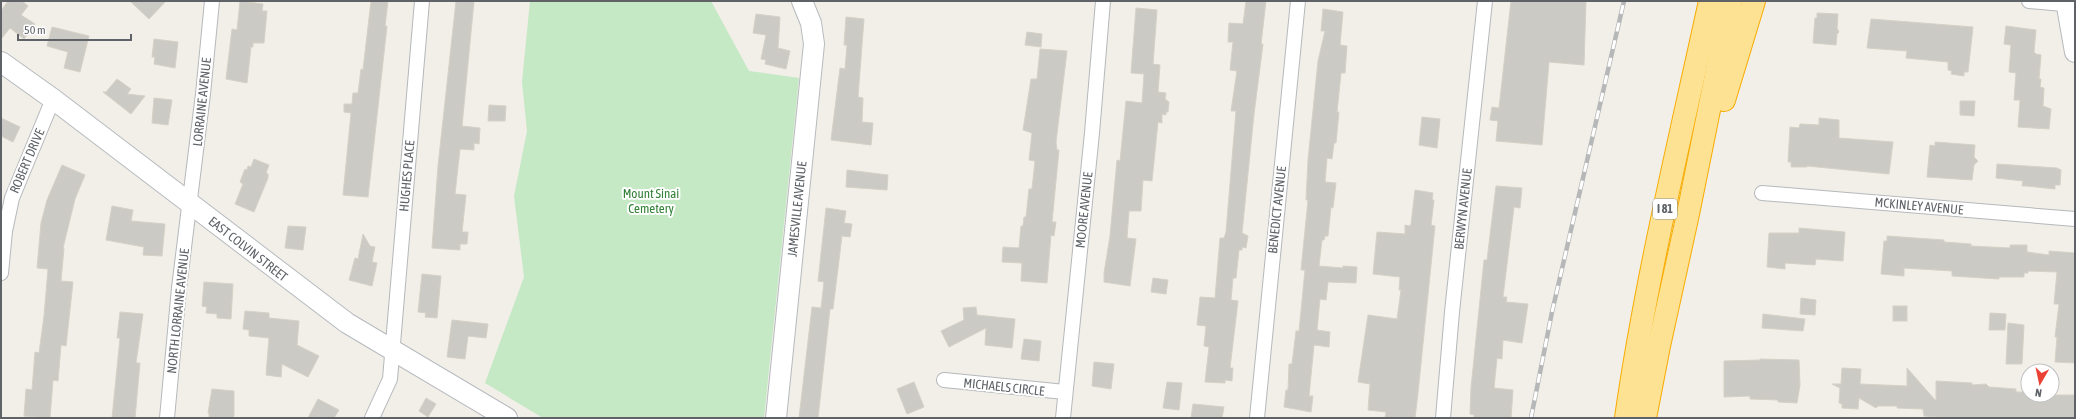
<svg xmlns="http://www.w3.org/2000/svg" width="2076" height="419" viewBox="0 0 2076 419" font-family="'Asap Condensed',sans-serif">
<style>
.green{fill:#c5e8c5}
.building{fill:#cccac5;stroke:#d6d1c6}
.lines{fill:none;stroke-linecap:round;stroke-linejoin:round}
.street-casing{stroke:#b5b8bc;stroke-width:16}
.secondary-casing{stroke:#b6babf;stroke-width:22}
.highway-casing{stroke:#f9ab00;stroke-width:24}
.street{stroke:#fff;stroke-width:14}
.secondary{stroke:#fff;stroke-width:20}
.highway{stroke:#fde293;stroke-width:22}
.rail-casing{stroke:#b6b7b8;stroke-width:4.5}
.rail{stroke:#fff;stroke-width:3;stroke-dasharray:9;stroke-linecap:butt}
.labels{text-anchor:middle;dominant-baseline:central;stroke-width:4;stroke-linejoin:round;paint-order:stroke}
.shield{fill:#fff;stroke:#8f9295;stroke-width:1}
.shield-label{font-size:12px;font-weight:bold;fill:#5f6368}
.street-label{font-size:13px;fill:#5f6368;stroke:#fff}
.park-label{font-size:13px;fill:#348238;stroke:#fff}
</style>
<rect width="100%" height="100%" fill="#f1efe8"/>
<polygon class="green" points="530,1 711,1 749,71 799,78 764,418 543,418 485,383 524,277 514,196 527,131 522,82"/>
<g class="building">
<polygon points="8,1 22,1 28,6 21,15 35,24 24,39 10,28 1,39 1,11"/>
<polygon points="130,1 166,1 149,19"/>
<polygon points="240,1 263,4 262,11 267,11 264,43 253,43 253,47 251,47 247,83 226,79 232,29 237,30"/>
<polygon points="371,1 388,1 385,26 387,26 368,197 343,195 351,113 344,112 344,104 352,104 353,93 358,93 361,69 363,70"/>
<polygon points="456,1 474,1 462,126 480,128 479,144 474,143 474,150 460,149 455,194 466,195 462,232 468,232 467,244 460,244 460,250 432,248 438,166"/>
<polygon points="1246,1 1266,1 1261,44 1263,44 1254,114 1242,233 1248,236 1246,248 1242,247 1242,250 1239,250 1236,278 1233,278 1231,300 1238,301 1230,368 1233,368 1232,381 1225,380 1225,383 1205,382 1209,347 1204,346 1206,326 1197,325 1200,297 1215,298 1220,238 1224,238 1226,232 1236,111 1231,111 1237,71 1230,70 1233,42 1228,42 1229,23 1243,24"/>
<polygon points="1511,1 1586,1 1584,65 1549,62 1542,145 1496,141 1498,121 1490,120 1492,107 1499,108"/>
<polygon points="1136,8 1157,10 1153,64 1160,65 1158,92 1166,93 1165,99 1169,102 1168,112 1166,112 1166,115 1162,114 1162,123 1158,122 1152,181 1143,180 1141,211 1129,211 1127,238 1136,239 1130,286 1104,282 1104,273 1110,236 1117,160 1120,161 1126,101 1142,103 1144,74 1131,73"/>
<polygon points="1323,9 1343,12 1340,45 1347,46 1345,73 1341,73 1337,112 1339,112 1336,143 1334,143 1332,159 1327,158 1325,182 1336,183 1333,208 1331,207 1328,236 1325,236 1324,240 1322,240 1319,266 1343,268 1343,266 1357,267 1356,283 1328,282 1326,300 1320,299 1317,330 1330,332 1329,347 1314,345 1309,396 1313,396 1311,412 1284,407 1286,390 1288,390 1289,364 1292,364 1296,331 1299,331 1305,270 1301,270 1308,200 1306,200 1308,160 1318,61 1325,31 1321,31"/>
<polygon points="1817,13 1838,14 1837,28 1839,32 1837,34 1836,45 1813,43 1815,18 1817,18"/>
<polygon points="756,14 780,17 778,48 790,51 786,69 765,64 766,60 761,59 766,35 753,33"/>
<polygon points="846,17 864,19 858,97 863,98 862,122 873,123 871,145 831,140 840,68 845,69 847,45 844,45"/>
<polygon points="1871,19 1973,27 1968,72 1964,72 1964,76 1951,74 1952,71 1948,70 1948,62 1906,58 1907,51 1867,48"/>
<polygon points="2006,26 2036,30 2034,52 2036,54 2041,55 2039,79 2041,79 2040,87 2044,88 2043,106 2051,109 2049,129 2018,127 2020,100 2014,100 2016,73 2009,72 2011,45 2004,44"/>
<polygon points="52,27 89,36 80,72 64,68 68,52 47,46"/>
<polygon points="1027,32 1042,34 1041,47 1025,45"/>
<polygon points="154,39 178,42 175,68 154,64 155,57 152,57"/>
<polygon points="1040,49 1067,51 1056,142 1057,150 1059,150 1052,222 1056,222 1054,236 1051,235 1047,283 1021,281 1022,263 1002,262 1003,247 1019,248 1021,226 1023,226 1024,217 1026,217 1029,189 1032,189 1035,161 1029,160 1032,133 1023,130 1031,79 1037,79"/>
<polygon points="117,79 131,89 127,94 145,96 131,114 103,92 106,92"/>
<polygon points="154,98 172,100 168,125 152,123"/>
<polygon points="1960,101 1975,101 1974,116 1960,115"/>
<polygon points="489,105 506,106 505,121 488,121"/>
<polygon points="1422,117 1440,119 1437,148 1419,145"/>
<polygon points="1,118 20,127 13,142 1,136"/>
<polygon points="1819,118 1839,120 1839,138 1893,142 1889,174 1807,166 1807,167 1791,167 1791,162 1788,162 1790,127 1799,128 1800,124 1819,125"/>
<polygon points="1935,142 1975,145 1974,157 1978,161 1974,165 1972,180 1927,177 1930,145 1935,146"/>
<polygon points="254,159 269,165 266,173 268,174 268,178 254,212 235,204 243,184 240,182 245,169 247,170 248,166 251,167"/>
<polygon points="1997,164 2057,168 2061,170 2060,185 2055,185 2055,189 2026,186 2022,186 2023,181 1996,178"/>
<polygon points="62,165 85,175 75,199 63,248 64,248 61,281 73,282 66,346 61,345 58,381 53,380 50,418 24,416 26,389 32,390 35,352 39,353 44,316 48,269 37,268 41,223 47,200"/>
<polygon points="847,170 888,175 887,190 846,187"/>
<polygon points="1496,186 1522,188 1520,208 1514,207 1503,297 1507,297 1506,302 1528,304 1522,343 1503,340 1502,359 1497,358 1494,388 1513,390 1511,418 1480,418 1474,417 1474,415 1470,414 1471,388 1484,260 1487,260"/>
<polygon points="1415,190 1433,193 1432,200 1434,200 1431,225 1435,226 1418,393 1415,418 1385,418 1386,412 1368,410 1370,384 1358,382 1368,315 1397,319 1401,290 1399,290 1400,277 1373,274 1377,232 1405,234 1405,225 1410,226 1411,224"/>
<polygon points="112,206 133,210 131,221 165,224 162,256 143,255 144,247 106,240"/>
<polygon points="826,208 846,211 844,223 852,224 850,237 842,236 833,309 830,309 818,418 799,418 812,307 821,308 824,282 818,281"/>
<polygon points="288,226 306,227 303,250 285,248"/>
<polygon points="1799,228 1845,232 1843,261 1816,259 1815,265 1785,263 1785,269 1767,267 1769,233 1799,233"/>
<polygon points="363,234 370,246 375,247 372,262 377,263 372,286 349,280 355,258 358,259"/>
<polygon points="1887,236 1944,240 1944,242 1971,244 1971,246 2010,248 2010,245 2027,245 2027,252 2049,255 2049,251 2075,253 2075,363 2055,362 2057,337 2055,337 2059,304 2054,304 2057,272 2028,271 2028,273 2024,273 2024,277 1999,277 1999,279 1952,276 1952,271 1904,268 1904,276 1881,274 1884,241 1887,241"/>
<polygon points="422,274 441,276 437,318 425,317 426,313 418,312"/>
<polygon points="1153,278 1168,280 1166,294 1151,292"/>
<polygon points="204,282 233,284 231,319 217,318 217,314 206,313 207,307 202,306"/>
<polygon points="1801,298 1816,300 1815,315 1800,314"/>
<rect x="1893" y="306" width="14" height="15"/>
<polygon points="976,307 977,315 1015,319 1012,348 985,345 986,328 949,347 941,331 964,320 963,308"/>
<polygon points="245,311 269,313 269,318 299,321 297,345 319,356 308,377 282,364 281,377 266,375 269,338 249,336 249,330 243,329"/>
<polygon points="120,312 143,314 136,363 140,363 135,418 112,418 120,338 117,338"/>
<polygon points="1990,313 2006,314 2005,330 1989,330"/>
<polygon points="1763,314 1805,319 1803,331 1762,328"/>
<polygon points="452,320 488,324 486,338 468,336 465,359 447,357"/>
<polygon points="2008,323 2024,325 2022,364 2006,364"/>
<polygon points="1024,339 1041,341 1039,361 1021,359"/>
<polygon points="1760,359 1799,360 1800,385 1797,403 1778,402 1778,400 1750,399 1750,396 1724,397 1724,361 1760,360"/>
<polygon points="1094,362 1114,364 1111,389 1092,386"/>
<polygon points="1842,368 1861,369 1860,384 1907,386 1907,368 1936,401 1936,381 1972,383 1972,385 1986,384 1989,387 2016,389 2016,392 2028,392 2028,395 2075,395 2075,418 1951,418 1924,416 1923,409 1897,408 1897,406 1878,406 1876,408 1859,398 1858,409 1842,408 1842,404 1839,403 1840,388 1832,384 1841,384"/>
<polygon points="914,382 924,407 907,414 897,389"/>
<polygon points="1167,382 1182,383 1179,410 1163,408"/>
<polygon points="212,389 234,391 234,416 232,418 209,418 209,413 208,413"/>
<polygon points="426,398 436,404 428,417 419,411"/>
<polygon points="318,399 339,410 334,418 308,418"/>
<polygon points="1193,404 1224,407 1222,418 1191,418"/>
</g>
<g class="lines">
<defs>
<g id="street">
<polyline points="2029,1 2075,5"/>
<polyline points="1762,193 2075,219"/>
<polyline points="1,273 5,231 12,198 53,99"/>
<polyline points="944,380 1065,392"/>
<polyline points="167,418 179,288 203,94 212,1"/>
<polyline points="372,418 390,379 422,1"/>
<polyline points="1063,418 1092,133 1103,1"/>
<polyline points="1257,418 1298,1"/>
<polyline points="1443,418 1452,312 1485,1"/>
</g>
<g id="secondary">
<polyline points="2066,1 2075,52"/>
<polyline points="1,62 53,99 347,323 507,418"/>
<polyline points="776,418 814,44 811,23 802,1"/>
</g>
<g id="highway">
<polyline points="1724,100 1754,1"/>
<path d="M1626,418C1646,278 1680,139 1710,1"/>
<polyline points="1645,418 1659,346 1688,214 1731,1"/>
</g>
</defs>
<use href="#street" class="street-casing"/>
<use href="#secondary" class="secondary-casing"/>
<use href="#highway" class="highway-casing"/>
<use href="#street" class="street"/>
<use href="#secondary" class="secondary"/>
<use href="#highway" class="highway"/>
<defs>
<polyline id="rail" points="1531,418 1552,312 1624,1"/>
</defs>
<use href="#rail" class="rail-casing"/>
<use href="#rail" class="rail"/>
</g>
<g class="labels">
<rect class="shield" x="1653" y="199" width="24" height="20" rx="3"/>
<g class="shield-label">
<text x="1665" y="209">I 81</text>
</g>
<g class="street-label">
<text transform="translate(202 102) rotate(-84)">LORRAINE AVENUE</text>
<text transform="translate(27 161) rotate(-67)">ROBERT DRIVE</text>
<text transform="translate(407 176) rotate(-85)">HUGHES PLACE</text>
<text transform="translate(1919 206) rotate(5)">MCKINLEY AVENUE</text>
<text transform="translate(797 209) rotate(-84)">JAMESVILLE AVENUE</text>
<text transform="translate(1463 209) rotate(-84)">BERWYN AVENUE</text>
<text transform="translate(1084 210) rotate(-84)">MOORE AVENUE</text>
<text transform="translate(1277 210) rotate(-84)">BENEDICT AVENUE</text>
<text transform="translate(248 249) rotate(38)">EAST COLVIN STREET</text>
<text transform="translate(178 311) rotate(-84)">NORTH LORRAINE AVENUE</text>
<text transform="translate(1004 387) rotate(6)">MICHAELS CIRCLE</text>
</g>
<g class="park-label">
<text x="651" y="193">Mount Sinai<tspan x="651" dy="15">Cemetery</tspan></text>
</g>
</g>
<rect width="2076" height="419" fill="none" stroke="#5f6368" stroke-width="4"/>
<g transform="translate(2040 383) rotate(189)"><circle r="19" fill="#ffffff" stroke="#bfc1c3"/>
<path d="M0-3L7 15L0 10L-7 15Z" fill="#ea4335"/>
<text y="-6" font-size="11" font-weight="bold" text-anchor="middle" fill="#5f6368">N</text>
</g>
<path d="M18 34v6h113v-6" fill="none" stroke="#5f6368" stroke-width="2"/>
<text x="24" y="34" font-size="12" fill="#5f6368" stroke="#ffffff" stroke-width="3" paint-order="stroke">50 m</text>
</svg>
